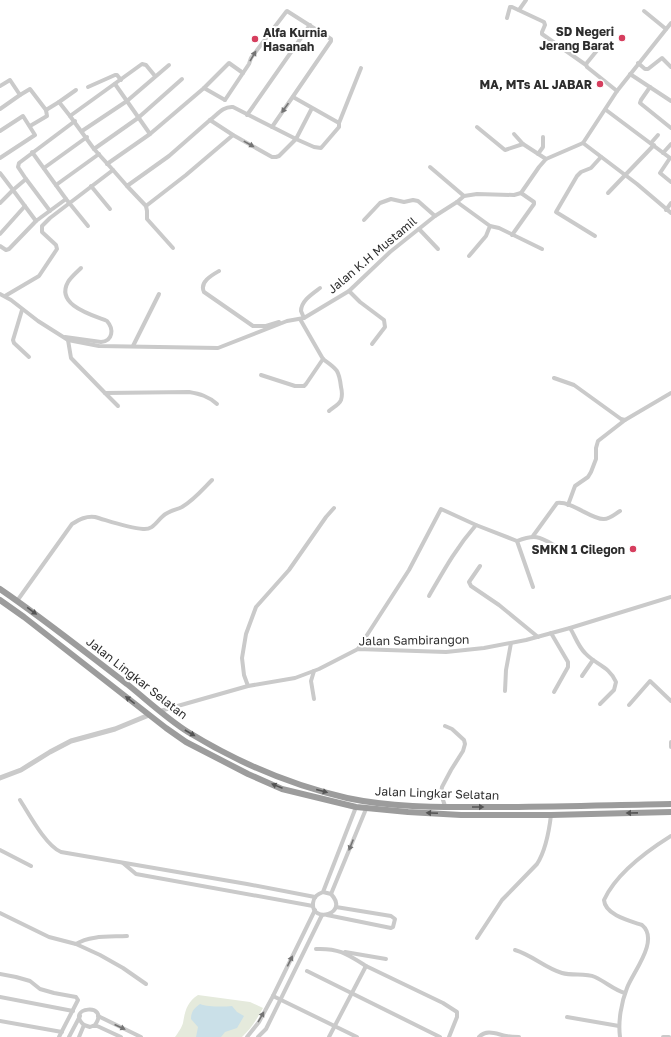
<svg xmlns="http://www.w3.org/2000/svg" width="671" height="1037" viewBox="0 0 671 1037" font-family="'Golos Text',sans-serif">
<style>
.green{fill:#e5eadc}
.water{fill:#cae0e8}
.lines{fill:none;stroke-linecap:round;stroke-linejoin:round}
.minor{stroke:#cacaca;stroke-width:4}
.tertiary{stroke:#cacaca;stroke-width:5}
.trunk{stroke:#9c9c9c;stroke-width:6}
.oneway{fill:#747474}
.oneway2{fill:#545454}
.poi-dot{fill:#d63e5e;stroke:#fff;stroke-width:1.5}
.labels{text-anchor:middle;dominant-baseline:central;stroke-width:4;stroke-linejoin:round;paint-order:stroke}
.poi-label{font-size:12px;font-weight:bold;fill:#2d2d2d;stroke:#fff;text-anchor:end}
.street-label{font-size:12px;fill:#2d2d2d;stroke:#fff}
</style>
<rect width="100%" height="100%" fill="#fff"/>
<path class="green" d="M198,995L250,1002L263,1008C257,1019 251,1029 242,1037H175C178,1033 182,1027 183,1023C185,1011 187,1002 198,995Z"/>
<path class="water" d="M200,1004C208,1007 223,1007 232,1006L237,1012L244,1016L237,1028L225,1032L221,1037H196L198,1027L191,1019C191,1012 194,1008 200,1004Z"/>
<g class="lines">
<g class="minor">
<polyline points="519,10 526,0"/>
<polyline points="644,11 666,29"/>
<polyline points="507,18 510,7 512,7 544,22 545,25 542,32 542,34 586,65"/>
<polyline points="599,48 586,64 587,67 617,91"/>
<polyline points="638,63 645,69 648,69 662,58 671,67"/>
<polyline points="630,74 671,101"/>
<polyline points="0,86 10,80 20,95 30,89 46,110 59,102 70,116"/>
<polyline points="88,87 115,75 117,75 121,80"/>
<polyline points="650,87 641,100 640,103 671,128"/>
<path d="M293,97L339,123V127L321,148L314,147L296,139L279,156L276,157H272L233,135L210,120C217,115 223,106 233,107L296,139L312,108"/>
<polyline points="225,100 249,64 251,58 286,12 287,11 331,39 331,41 272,127"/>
<polyline points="225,100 204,88 229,63 243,73"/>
<polyline points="59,102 76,90"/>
<polyline points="0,109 20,95"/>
<polyline points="606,110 670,158 660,173 671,182"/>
<polyline points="247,115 310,25"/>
<polyline points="339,123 361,68"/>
<polyline points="30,126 47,116 46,110"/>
<polyline points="477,127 505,150 523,144 546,159"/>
<polyline points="0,131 23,116 35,135 0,158"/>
<polyline points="82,131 127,101 169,65"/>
<polyline points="150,134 204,88"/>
<polyline points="514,134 523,144"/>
<polyline points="583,143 637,184 671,213"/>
<polyline points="651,143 658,135"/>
<polyline points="94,149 138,118 182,79"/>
<polyline points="32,152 66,199 88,226"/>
<polyline points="663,153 671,144"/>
<polyline points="538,154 543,147 543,137"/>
<polyline points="107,164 150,134 115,84"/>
<polyline points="430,167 464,196"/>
<polyline points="44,168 87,137"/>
<polyline points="113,170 94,149 70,116 142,64 146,65 155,76"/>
<polyline points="0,173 13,190 0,203"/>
<polyline points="26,179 50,211"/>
<polyline points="56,185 99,154"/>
<polyline points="91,186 110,209"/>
<polyline points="127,186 146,206 147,211 147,219 173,248"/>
<polyline points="608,193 654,145"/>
<polyline points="66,199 36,221 13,190 26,179 18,167 19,163 75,121"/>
<polyline points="457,202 490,226 486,236 469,256"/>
<polyline points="146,206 186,175 233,135"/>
<polyline points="666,210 671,203"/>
<polyline points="364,220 380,203 391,199 404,202 413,200 418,201 435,216"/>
<polyline points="490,226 499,228 542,249"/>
<polyline points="419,229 438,249"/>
<polyline points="0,234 25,206"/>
<polyline points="512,235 534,204 534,202 521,193"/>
<polyline points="595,236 556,212 577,176 581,172 591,168 601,157"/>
<polyline points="0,246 6,250 9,249 36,221"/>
<path d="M219,271C212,275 199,282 204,292L253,326H266L279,322"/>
<polyline points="349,291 360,302 384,320 385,327 372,344"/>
<polyline points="0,294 11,300 38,321 68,340 99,346 218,348 287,321 304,318 349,291 390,252 435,216 457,202 464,196 477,194 514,195 521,193 539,167 546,159 583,143 617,91 671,23"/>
<polyline points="5,296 39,276 57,249 56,245 42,232 42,226 50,218 113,170 127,186 169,156 210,120"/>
<polyline points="22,310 13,340 14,343 29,357"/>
<path d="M304,318L301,311C301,301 312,294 320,288"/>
<path d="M65,337L101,342C113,341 114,329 107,321C92,315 55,305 68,282C71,277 77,272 81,268"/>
<path d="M68,340L71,358L105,393L189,392C200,394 208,396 217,404"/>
<polyline points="133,346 159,294"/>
<path d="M323,359C337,369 339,370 341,387C342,391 342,397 341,400C339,405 332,408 329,411"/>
<polyline points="261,375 295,386 304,386 306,384 323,359 300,319"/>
<polyline points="554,378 574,385 621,419 625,420 671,393"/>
<polyline points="105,393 118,406"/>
<polyline points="568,505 575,486 588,477 591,472 596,459 596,448 598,441 625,420"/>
<path d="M533,536L557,503C572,501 592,520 604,519C610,519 615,514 620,511"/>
<path d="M517,541C538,533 541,538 559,548"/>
<polyline points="480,566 469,582 471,586 499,605 538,637"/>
<path d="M429,596C444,570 456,548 476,525"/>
<path d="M17,601L72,524C80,519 86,516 95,517C109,521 128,528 143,529C153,530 156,522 163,516C168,511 176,510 182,507C194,500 203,489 212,480"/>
<path d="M570,628C575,636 578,646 585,653C596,665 609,666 616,682L614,690L600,704"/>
<polyline points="551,633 568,662 568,667 554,692"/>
<polyline points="358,649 409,570 441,509 476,525 517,541 533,587"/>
<polyline points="314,671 311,681 314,699"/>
<polyline points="582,676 593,660"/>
<polyline points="248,686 244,675 242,658 246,634 256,607 289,570 326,517 334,508"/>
<polyline points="505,691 506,670 511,643"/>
<polyline points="629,705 650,681 671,701"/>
<polyline points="160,711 248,686 295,678 319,669 358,649 446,652 484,648 526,640 570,628 671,597"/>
<polyline points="445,726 452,729 464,740 465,744 463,751 451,770 442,787 441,794 445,806"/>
<polyline points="671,742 671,747"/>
<path d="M20,800C29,814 46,846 61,852L247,884L315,897"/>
<polyline points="0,850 31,866"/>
<polyline points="123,863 136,874 313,906"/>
<path d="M323,892L331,894C350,914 311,924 313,903C314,896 318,894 323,892L356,807"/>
<polyline points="331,894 366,809"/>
<polyline points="0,913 49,937 76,944 100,955 123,968 146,984"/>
<polyline points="327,915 391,928 393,927 395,919 391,916 336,907"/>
<path d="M477,938L502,900L537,864C546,850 549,832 551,815"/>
<path d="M76,944C90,935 111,937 127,936"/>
<path d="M316,949C339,948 347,954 366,966"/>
<path d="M515,950C532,955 545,968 562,973C573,976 585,973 595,977C606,982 614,990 625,993"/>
<polyline points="345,952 386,959"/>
<polyline points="307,971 440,1037"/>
<polyline points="0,974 16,977 30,981 40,989 54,993 76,997 78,1000 59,1037"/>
<polyline points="273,996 357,1037"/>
<polyline points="0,997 73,1011"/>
<polyline points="98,1016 141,1037"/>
<polyline points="567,1017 619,1026"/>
<polyline points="0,1021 62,1032"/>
<path d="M95,1025C111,1002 64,1007 84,1025L90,1027L95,1025L121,1037"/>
<polyline points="69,1037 80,1016"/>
<polyline points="79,1037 84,1025"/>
<polyline points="247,1037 259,1022 273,996 315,910"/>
<polyline points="258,1037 266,1029 322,915"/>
<polyline points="329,1037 366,966 443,1003 457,1012 457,1017 449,1037"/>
<path d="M479,1037C487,1029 496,1034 506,1036C510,1037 515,1037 519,1037"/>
<path d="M620,1037C618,1022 621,1003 627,988C633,972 660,940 642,925C630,921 605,915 604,900C616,874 647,851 671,836"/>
<polyline points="663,1037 669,1037"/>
</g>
<polyline class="tertiary" points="0,778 21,770 50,752 71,741 115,729 149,715"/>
<g class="trunk">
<path d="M0,589C44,619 85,652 127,684C147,700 166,718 188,732C237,762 290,785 347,798C394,808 443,807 490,807C551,807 611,805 671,804"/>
<polyline points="0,600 24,617 166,728 186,742 248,774 282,789 356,807 408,812 461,815 551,815 671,812"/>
</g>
</g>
<defs><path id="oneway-solid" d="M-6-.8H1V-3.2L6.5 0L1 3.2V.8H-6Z"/></defs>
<g class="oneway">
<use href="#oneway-solid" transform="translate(253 56) rotate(-60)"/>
<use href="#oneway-solid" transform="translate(285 108) rotate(125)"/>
<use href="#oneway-solid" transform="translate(249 144) rotate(29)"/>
<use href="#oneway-solid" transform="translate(351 845) rotate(112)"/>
<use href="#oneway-solid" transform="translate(290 961) rotate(-64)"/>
<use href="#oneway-solid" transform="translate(261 1017) rotate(-60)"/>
<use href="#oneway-solid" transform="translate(120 1027) rotate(25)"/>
</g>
<g class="oneway2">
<use href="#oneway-solid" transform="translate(32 611) rotate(36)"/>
<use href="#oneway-solid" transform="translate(130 700) rotate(-142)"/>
<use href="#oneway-solid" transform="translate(190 733) rotate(30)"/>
<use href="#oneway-solid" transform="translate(277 786) rotate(-158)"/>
<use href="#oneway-solid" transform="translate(322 791) rotate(15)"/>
<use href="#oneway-solid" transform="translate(478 807)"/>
<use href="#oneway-solid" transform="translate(432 813) rotate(-177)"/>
<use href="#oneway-solid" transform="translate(632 813) rotate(179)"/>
</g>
<g class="poi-dot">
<circle cx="622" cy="38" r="4"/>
<circle cx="255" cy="39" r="4"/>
<circle cx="600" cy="84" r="4"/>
<circle cx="633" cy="549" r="4"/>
</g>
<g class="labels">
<g class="poi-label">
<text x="614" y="31">SD Negeri<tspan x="614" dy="14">Jerang Barat</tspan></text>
<text x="263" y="32" text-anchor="start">Alfa Kurnia<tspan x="263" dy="14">Hasanah</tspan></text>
<text x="592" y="84">MA, MTs AL JABAR</text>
<text x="625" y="549">SMKN 1 Cilegon</text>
</g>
<g class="street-label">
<text transform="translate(372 255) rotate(-40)">Jalan K.H Mustamil</text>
<text transform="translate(414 640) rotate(-1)">Jalan Sambirangon</text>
<text transform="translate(137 678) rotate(38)">Jalan Lingkar Selatan</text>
<text transform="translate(437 793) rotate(2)">Jalan Lingkar Selatan</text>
</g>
</g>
</svg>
